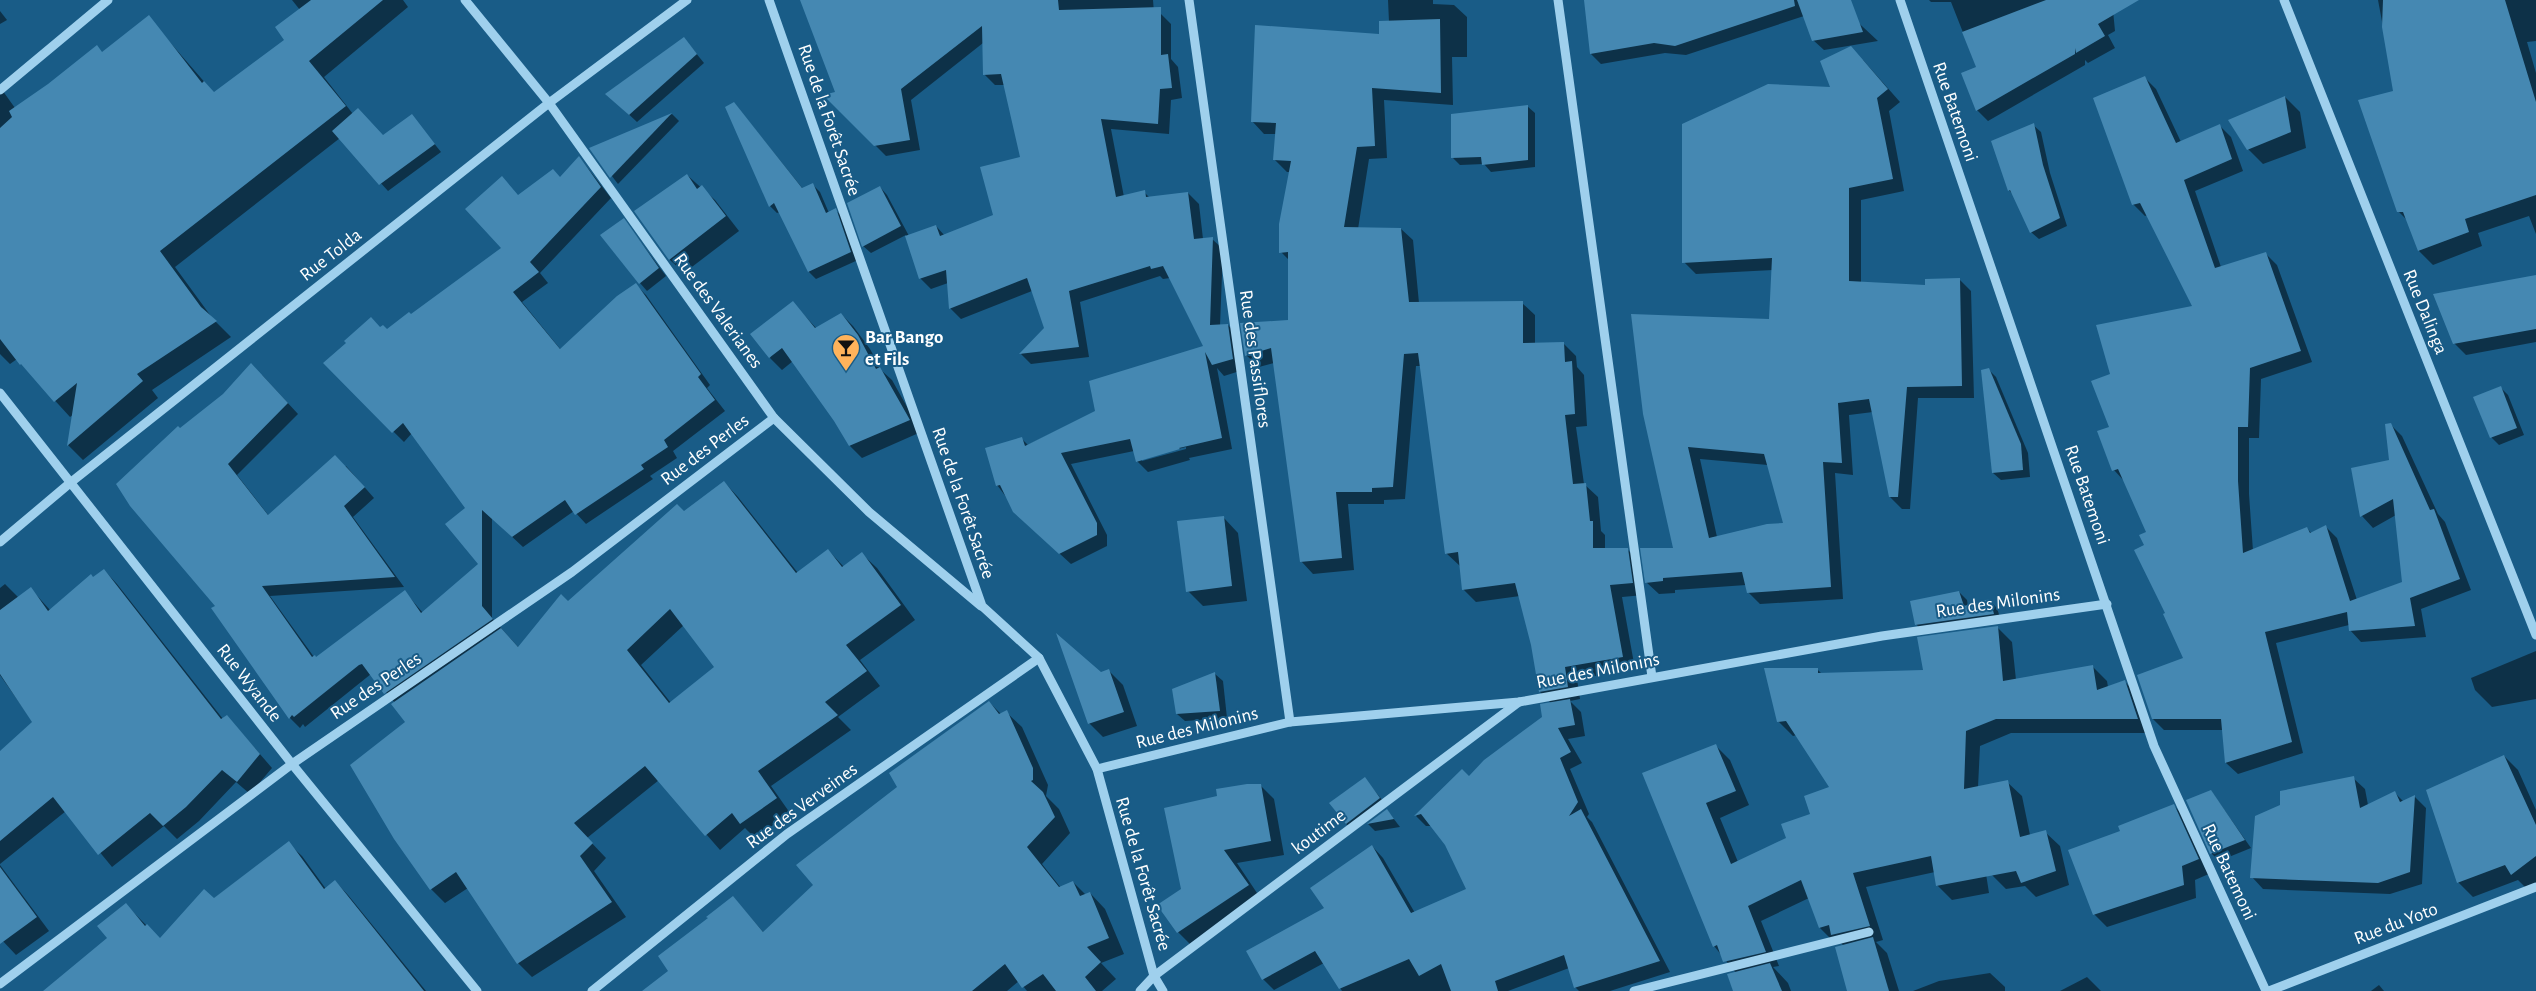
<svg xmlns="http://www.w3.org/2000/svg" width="2536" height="991" viewBox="0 0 2536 991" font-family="'Alegreya Sans',sans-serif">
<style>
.shadow{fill:#0007;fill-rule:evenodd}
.building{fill:#4588b2;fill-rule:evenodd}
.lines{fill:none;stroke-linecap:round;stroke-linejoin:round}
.minor{stroke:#9fd0ed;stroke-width:9}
.labels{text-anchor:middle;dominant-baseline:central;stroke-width:4;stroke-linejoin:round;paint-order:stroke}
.street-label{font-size:19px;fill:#fff;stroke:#195c87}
.poi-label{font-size:19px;font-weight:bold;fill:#fff;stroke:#195c87;text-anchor:start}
</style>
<rect width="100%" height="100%" fill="#195c87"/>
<g class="shadow">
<polygon points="292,0 403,0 408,7 324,77 353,114 384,137 412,116 441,152 388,191 340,138 175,267 213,319 231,337 152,390 158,398 83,460 68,445 73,415 70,417 17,359 10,364 0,354 0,87 15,108 102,53 148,17 214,93 286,40 300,10"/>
<path d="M801,0H1153L1154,13H1160L1171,24V59L1178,67L1182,98L1171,100L1169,134L1111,129L1124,197L1144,192L1150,198L1188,193L1199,204L1203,239H1212L1223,249L1220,326L1228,325L1238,336L1243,370L1224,376L1217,368L1232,449L1189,458L1190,460L1148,472L1137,461L1134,451L1071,464L1107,535V546L1071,564L1026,523L997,485L1022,439L1028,445L1097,411L1205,347L1170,278L1163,279L1160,276L1080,302L1089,357L1031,364L1021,354L1046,329L1032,291L961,319L950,308L948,283L931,289L920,278L906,235L871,253L863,246L880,187L887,195L909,236L936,226L945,236L994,216L1021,158L1005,85H995L984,74L983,43L911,100L920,150L886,156L826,96L837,93ZM1186,447V449L1142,461V458Z"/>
<polygon points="1388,0 1433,0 1433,4 1454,5 1467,17 1467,57 1452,57 1453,105 1384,100 1387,158 1369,159 1358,229 1360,232 1400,228 1413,240 1419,303 1522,303 1535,315 1535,344 1564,344 1576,356 1577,367 1584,375 1587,426 1576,427 1584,484 1598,497 1601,531 1605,535 1605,549 1627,549 1640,562 1644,595 1622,597 1635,669 1577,679 1580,699 1570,701 1581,712 1585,736 1568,739 1582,763 1570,769 1589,814 1587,817 1592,822 1670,972 1610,991 1579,991 1575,987 1569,968 1508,991 1342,991 1324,963 1274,990 1263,979 1326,908 1372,846 1383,858 1415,913 1468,890 1446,845 1431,826 1426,826 1416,816 1462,771 1469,778 1544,718 1552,704 1540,692 1533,645 1520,596 1476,602 1464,590 1460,566 1446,553 1421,366 1416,366 1405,499 1384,500 1384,504 1348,504 1354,570 1313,574 1301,561 1274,363 1259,367 1246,355 1289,321 1289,260 1281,252 1290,172 1287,172 1274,159 1276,134 1264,134 1252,121 1381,35 1389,22"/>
<polygon points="1632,0 1834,0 1878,41 1824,50 1813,40 1804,16 1686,55 1665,53 1601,64 1591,54"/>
<polygon points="1929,0 2112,0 2115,31 2108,35 2115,48 2088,63 2085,60 2085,65 1988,121 1977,110 1977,68 1951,2 1931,2"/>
<polygon points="2378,0 2536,0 2536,41 2527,42 2536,73 2536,234 2529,216 2478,233 2482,246 2433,265 2419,251 2408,221 2398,211 2395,91"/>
<polygon points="0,11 7,20 0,24"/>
<polygon points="691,47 704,63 637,122 607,94"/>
<path d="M1863,60L1900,102L1889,111L1904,191L1861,200V283L1927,286L1959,279L1971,291L1974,398H1918L1910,509H1902L1890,497L1873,412L1849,415L1853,475L1835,473L1843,599L1760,604L1748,592L1746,585L1675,590V593L1659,594L1646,582L1675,549L1644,414L1770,321L1773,270L1696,274L1684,262L1832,88ZM1700,459L1768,465L1784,524L1717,537Z"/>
<polygon points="2145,78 2156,89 2181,142 2219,125 2231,137 2243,171 2195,191 2221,267 2265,253 2277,265 2312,362 2261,379 2259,438 2249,438 2249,494 2253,551 2307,528 2312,534 2325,526 2337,538 2357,600 2403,583 2396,515 2373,528 2362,516 2352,469 2390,461 2390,424 2402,436 2438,514 2445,522 2471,590 2421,609 2426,637 2361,642 2350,630 2349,625 2276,643 2303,753 2238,774 2226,763 2223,730 2164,730 2153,719 2185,659 2167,613 2146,545 2148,532 2125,482 2114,470 2099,432 2110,428 2112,374 2194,307 2148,215 2145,216 2133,204"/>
<polygon points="2285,97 2300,112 2306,148 2263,164 2248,149"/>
<polygon points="734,103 803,189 813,185 820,192 829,213 835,210 843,217 858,260 816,279 809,272 780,212 777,213 770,206"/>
<polygon points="1527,106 1535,113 1535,167 1491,172 1484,164 1460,165 1453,158"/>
<polygon points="672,114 679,121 618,184 591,149"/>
<polygon points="2033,125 2041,132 2050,173 2067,226 2039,239 2031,232 2014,196 2009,190"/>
<path d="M579,157L611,198L540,273L548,283L522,302L561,350L636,285L646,295L710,385L707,388L725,411L673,451L677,458L650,476L653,479L586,524L574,511L523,547L492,518V618L519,648L568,602L724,482L738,497L798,573L828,550L844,567L862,554L877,568L915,620L860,660L880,686L838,717L851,730L771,786L790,813L755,838L745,828L720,850L659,780L587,838L606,858L594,871L626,917L532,977L518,963L468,888L445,903L431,889L406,723L395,703L371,674L305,727L303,724L300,728L290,718L213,609L216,606L180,429L262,375L298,414L237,475L269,516L346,466L374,498L353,517L404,587L270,596L314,657L317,658L405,592L423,613L479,564L467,508L412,433L404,442L324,363L381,328L387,330L412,316L503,249L519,196L561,178ZM684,625L716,667L671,703L641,665Z"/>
<polygon points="687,175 715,200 739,231 684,273 670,260 636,212"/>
<polygon points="624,220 666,276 647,291 640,283"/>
<polygon points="2536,276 2536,342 2466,355 2454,343"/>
<polygon points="793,303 817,329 841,314 853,326 870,349 882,371 892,380 921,432 862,458 850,446 835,420 793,361 782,370 770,358"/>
<polygon points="1989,370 1996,377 2028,453 2030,477 2001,480 1993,473"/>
<polygon points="2500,387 2508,395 2524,435 2499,445 2492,438 2475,398"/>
<polygon points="1223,517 1238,533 1247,601 1203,606 1188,591"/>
<polygon points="104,570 117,584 223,719 227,716 272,768 250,794 236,782 199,821 177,839 164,826 112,867 66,811 0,864 0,753 33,722 0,675 0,588 5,584 19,598 31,589 50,610"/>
<polygon points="1959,592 1967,600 1968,606 1990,601 1997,608 2001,621 1923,632 1916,624"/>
<polygon points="1997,627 2012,642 2016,680 2092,666 2107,681 2108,687 2124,681 2139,696 2152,733 2011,733 1980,746 1978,787 2007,782 2022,796 2030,835 2045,832 2060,846 2069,885 2036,897 2025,886 2006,889 1992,875 1984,861 1989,893 1952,900 1937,885 1935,872 1866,887 1883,940 1876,942 1887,953 1899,991 1849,991 1844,946 1839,941 1834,942 1820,928 1809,898 1761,921 1779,966 1773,967 1788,983 1791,991 1735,991 1736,973 1714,946 1644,773 1716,746 1730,760 1749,805 1720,818 1738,862 1788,839 1812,814 1831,788 1797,735 1793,736 1778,721 1817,669 1822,674 1925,671"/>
<polygon points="2536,651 2536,699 2492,707 2475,690 2471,678"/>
<polygon points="1109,671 1123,685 1137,726 1103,737 1089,723 1100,674"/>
<polygon points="1215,674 1223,681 1227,718 1185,721 1177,714"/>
<polygon points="989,702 1001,714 1006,712 1022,727 1048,785 1046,796 1059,809 1070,833 1042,864 1061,888 1073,882 1086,895 1090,893 1105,909 1124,954 1101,963 1116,979 1102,991 1027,991 1019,981 1007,991 644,991 670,971 709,919 733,897 764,933 815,885 898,787"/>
<polygon points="2504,756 2518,770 2536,810 2536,883 2526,888 2518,880 2473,897 2458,882"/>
<polygon points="2353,778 2365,789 2368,805 2395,793 2404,802 2415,797 2426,808 2422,884 2390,894 2263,889 2252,877"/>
<polygon points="1365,779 1387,806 1354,831 1346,824"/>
<polygon points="1260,785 1274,799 1284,855 1237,863 1261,899 1192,946 1178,932 1182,889 1219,797"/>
<polygon points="2211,791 2251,848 2219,861 2212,854 2187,801"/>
<polygon points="2174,806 2187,819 2211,873 2195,880 2196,898 2107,927 2094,914 2121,832"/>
<polygon points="1387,810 1400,827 1375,831 1368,824"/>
<polygon points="288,843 302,856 326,889 335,881 348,895 426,991 46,991 108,939 126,905 160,939"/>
<polygon points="0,865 49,931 16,955 0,938"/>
<polygon points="1990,973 2005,987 2005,991 1913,991 1939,981"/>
<polygon points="2087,977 2101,991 2060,991"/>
<polygon points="2379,985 2384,991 2371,991"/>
</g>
<g class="building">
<polygon points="311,0 383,0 309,61 346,106 160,251 201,307 217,321 137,374 143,381 67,446 77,383 54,402 21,364 20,365 0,339 0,128 12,117 9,111 48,84 97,45 102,52 149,15 202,83 204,81 214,92 284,40 275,27"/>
<polygon points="800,0 1058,0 1059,10 1161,7 1161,55 1168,54 1172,88 1160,89 1158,124 1101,119 1116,197 1145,190 1146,197 1188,192 1194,239 1213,237 1210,325 1228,324 1233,359 1212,365 1205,352 1222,438 1179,448 1180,449 1136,462 1130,439 1061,453 1097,523 1097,535 1059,554 1013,512 1000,485 996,486 985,448 1022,437 1025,446 1095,411 1089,381 1203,346 1163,266 1151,269 1150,266 1069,291 1079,347 1019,354 1044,328 1027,278 949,309 946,270 919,279 905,236 936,225 940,236 993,215 980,167 1020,157 1001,74 983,75 982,26 901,89 910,140 874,146 823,95 835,92"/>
<polygon points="1584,0 1794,0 1795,6 1675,46 1654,43 1590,54"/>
<polygon points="1797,0 1851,0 1863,32 1812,41"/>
<polygon points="2046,0 2139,0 2098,24 2105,36 2076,53 2075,48 2075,54 1976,111 1961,73 1976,67 1962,32"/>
<polygon points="2383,0 2505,0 2536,102 2536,195 2465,219 2469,232 2418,251 2403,212 2397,212 2358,100 2393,91 2382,27"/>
<polygon points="1440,19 1441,93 1372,88 1375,146 1357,147 1344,227 1401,228 1409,302 1523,301 1523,343 1564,342 1565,362 1572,361 1575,414 1565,415 1573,484 1586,483 1590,521 1593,521 1593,548 1628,548 1633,583 1610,585 1623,657 1565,667 1568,687 1539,692 1531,645 1515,583 1462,590 1458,552 1445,554 1418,353 1404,354 1393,487 1372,488 1372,492 1336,492 1342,558 1300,562 1271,348 1245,356 1240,323 1288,320 1288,252 1279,253 1279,224 1291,161 1273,160 1276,123 1251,122 1255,25 1379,34 1379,21"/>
<polygon points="684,37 697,54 629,115 605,94"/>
<path d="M1851,46L1888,89L1877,98L1893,179L1849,188V281L1925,285V279L1960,278L1962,386L1907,387L1898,497H1889L1869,399L1838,403L1842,463L1823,462L1831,587L1747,593L1742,572L1663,578V581L1645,583L1640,548H1673L1643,414L1631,314L1769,319L1772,258L1682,263V124L1768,84L1830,87L1820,61ZM1688,447L1764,454L1783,523L1767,524L1709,538Z"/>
<polygon points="2145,76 2176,143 2220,124 2232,159 2184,180 2215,268 2266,252 2301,351 2250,368 2248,427 2238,427 2238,481 2243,553 2307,527 2310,533 2326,525 2350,601 2402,582 2393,499 2360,517 2351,468 2389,460 2385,424 2391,423 2430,510 2434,509 2460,579 2410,598 2415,626 2349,631 2347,612 2265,632 2292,742 2225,763 2221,719 2152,719 2137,675 2183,658 2163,614 2165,613 2134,550 2144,545 2139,535 2146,532 2118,469 2112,471 2097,431 2109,427 2091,381 2110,374 2096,325 2192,306 2140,203 2132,205 2093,98"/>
<polygon points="2285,96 2291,132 2247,150 2228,120"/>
<polygon points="734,102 802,188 813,183 826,213 836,208 851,252 808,272 774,203 769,207 725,107"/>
<polygon points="1528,105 1528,160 1482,165 1481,157 1451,158 1451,114"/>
<polygon points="358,108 383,135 412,114 435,144 379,185 332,131"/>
<polygon points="672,113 610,178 589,148"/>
<polygon points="2034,123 2043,165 2060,218 2030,233 2010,190 2008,191 1991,141"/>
<polygon points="579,156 601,187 530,262 539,272 513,292 560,349 617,296 636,283 701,374 698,377 715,400 664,440 668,447 641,465 644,469 575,515 565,500 512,537 482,510 482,606 493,619 384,694 362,664 359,665 294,717 292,715 289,719 211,608 215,606 130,506 116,484 178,426 180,428 223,394 251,363 288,403 228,464 268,515 335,455 365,487 344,506 395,577 262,586 312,657 315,655 316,657 405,590 421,613 478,564 445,524 465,508 403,423 392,433 323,363 346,343 344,341 371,317 380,327 383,325 387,329 409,312 411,314 501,248 465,209 502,176 518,195 553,169 560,177"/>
<polygon points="687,174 697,189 702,185 726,216 669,260 634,211"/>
<polygon points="880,186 901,226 862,247 847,203"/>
<polygon points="624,218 659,268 639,284 600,235"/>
<polygon points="2536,275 2536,329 2453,344 2433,294"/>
<polygon points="793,301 815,328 841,313 858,335 876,369 880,367 910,420 849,446 834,421 782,348 769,358 750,334"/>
<polygon points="1989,368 2021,444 2023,470 1992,473 1981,370"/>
<polygon points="2501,386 2517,428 2490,438 2473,397"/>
<path d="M724,481L796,573L828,549L842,567L862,552L901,605L846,645L867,671L825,702L838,715L758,771L777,798L740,824L732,813L705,836L645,766L574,823L593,843L580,856L612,902L517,964L456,872L430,890L394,839L350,765L405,722L391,704L501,628L518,647L561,594L568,601L677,504L684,511ZM670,609L714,667L669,703L627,650Z"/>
<polygon points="1224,516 1232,586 1186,592 1177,521"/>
<polygon points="104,569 221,719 227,715 260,754 237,782 222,770 186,807 163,826 150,813 98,855 53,797 0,841 0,751 32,722 0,674 0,610 31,587 48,611 91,574 93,577"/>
<polygon points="1959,591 1964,606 1990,599 1994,614 1915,625 1910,601"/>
<polygon points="1998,626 2003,681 2093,665 2097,690 2125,680 2138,719 1996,719 1966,731 1964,789 2008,780 2020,837 2046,830 2056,871 2021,883 2016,871 1936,886 1931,856 1853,873 1870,926 1831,935 1829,925 1819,928 1801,880 1748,906 1766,952 1723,962 1717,945 1713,947 1642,773 1716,744 1736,791 1706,803 1731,864 1786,838 1781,824 1810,814 1804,796 1829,787 1786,721 1777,722 1764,668 1818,668 1818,673 1923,670 1917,637"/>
<polygon points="1056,633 1101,672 1109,669 1124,712 1088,724"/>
<polygon points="1215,672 1220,711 1176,714 1172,689"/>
<polygon points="1570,699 1575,725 1558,728 1571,752 1560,758 1578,802 1569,816 1581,809 1660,961 1574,988 1564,955 1495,981 1498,991 1451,991 1441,964 1419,976 1409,959 1339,989 1315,951 1262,980 1246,951 1324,908 1310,888 1372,845 1411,913 1466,889 1445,845 1421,814 1414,816 1462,769 1469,776 1484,760 1542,717 1540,704"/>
<polygon points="989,701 999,714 1007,710 1033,768 1033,780 1031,781 1043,792 1055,817 1027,847 1059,887 1073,881 1080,896 1090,892 1109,938 1087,947 1101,962 1085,977 1096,991 1056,991 1043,974 1022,988 1005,964 972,991 642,991 668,971 658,956 708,918 706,917 733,896 763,932 813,885 796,865 897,787 889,773"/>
<polygon points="2504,755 2536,825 2536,856 2511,875 2505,865 2457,883 2426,790"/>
<polygon points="2354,776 2360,808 2395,791 2400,802 2415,795 2410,872 2378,883 2250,878 2255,816 2280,805 2280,791"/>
<polygon points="1365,777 1380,798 1346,824 1329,803"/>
<polygon points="1247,784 1261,784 1271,841 1224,850 1249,885 1177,933 1157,905 1181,889 1164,808 1217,796 1216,789"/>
<polygon points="2211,790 2245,840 2210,854 2186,800"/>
<polygon points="2174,804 2199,859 2182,866 2184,885 2093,915 2068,850 2120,831 2118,826"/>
<polygon points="1387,809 1394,819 1367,824"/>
<polygon points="289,841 324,889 335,880 424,991 43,991 107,938 97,926 126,903 145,926 147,924 160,938 204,889 214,898"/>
<polygon points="0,867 37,917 0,944"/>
<polygon points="1873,937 1889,991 1847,991 1835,947"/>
<polygon points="1770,963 1782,991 1733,991 1727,974"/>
</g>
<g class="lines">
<g class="minor">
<polyline points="465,0 549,103 774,418 869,512 981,606"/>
<polyline points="769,0 982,606 1039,658 1097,769 1154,976 1163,991"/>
<polyline points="1189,0 1290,722"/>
<polyline points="1558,0 1652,677"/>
<polyline points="1900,0 2154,746 2266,991"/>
<polyline points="2284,0 2536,635"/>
<polyline points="0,90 108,0"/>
<polyline points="0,393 292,764 477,991"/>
<polyline points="0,542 70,483 549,103 687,0"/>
<polyline points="1097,769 1290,722 1519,702 1882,636 2107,604"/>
<polyline points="0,984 292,764 572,572 774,418"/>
<polyline points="592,991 787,834 1039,658"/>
<polyline points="1140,991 1154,976 1519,702"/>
<polyline points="1634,991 1869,932"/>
<polyline points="2269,991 2536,887"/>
</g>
</g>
<defs>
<symbol id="bar-pin" viewBox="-11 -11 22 30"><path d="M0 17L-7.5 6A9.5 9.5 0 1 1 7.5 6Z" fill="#ffb35b" stroke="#195c87"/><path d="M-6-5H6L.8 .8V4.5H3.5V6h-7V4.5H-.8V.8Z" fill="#111"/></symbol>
</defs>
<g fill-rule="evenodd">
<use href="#bar-pin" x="830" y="332" width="32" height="43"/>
</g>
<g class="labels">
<g class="street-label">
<text transform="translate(1955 112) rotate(71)">Rue Batemoni</text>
<text transform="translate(829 120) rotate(71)">Rue de la Forêt Sacrée</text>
<text transform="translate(331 255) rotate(-38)">Rue Tolda</text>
<text transform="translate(718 311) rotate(54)">Rue des Valerianes</text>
<text transform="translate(2425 312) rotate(68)">Rue Dalinga</text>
<text transform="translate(1255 359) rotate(82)">Rue des Passiflores</text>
<text transform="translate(705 450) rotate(-37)">Rue des Perles</text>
<text transform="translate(2087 495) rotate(71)">Rue Batemoni</text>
<text transform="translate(963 503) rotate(71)">Rue de la Forêt Sacrée</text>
<text transform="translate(1998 603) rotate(-8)">Rue des Milonins</text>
<text transform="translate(1598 671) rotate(-11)">Rue des Milonins</text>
<text transform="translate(249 683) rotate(52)">Rue Wyande</text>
<text transform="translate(376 686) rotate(-34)">Rue des Perles</text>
<text transform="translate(1197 728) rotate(-14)">Rue des Milonins</text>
<text transform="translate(802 806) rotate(-36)">Rue des Verveines</text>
<text transform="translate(1319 832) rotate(-37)">koutime</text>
<text transform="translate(2229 872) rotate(65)">Rue Batemoni</text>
<text transform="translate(1143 874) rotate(74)">Rue de la Forêt Sacrée</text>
<text transform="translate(2396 924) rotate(-21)">Rue du Yoto</text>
</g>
<g class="poi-label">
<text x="865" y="337">Bar Bango<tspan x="865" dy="22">et Fils</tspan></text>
</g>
</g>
</svg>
